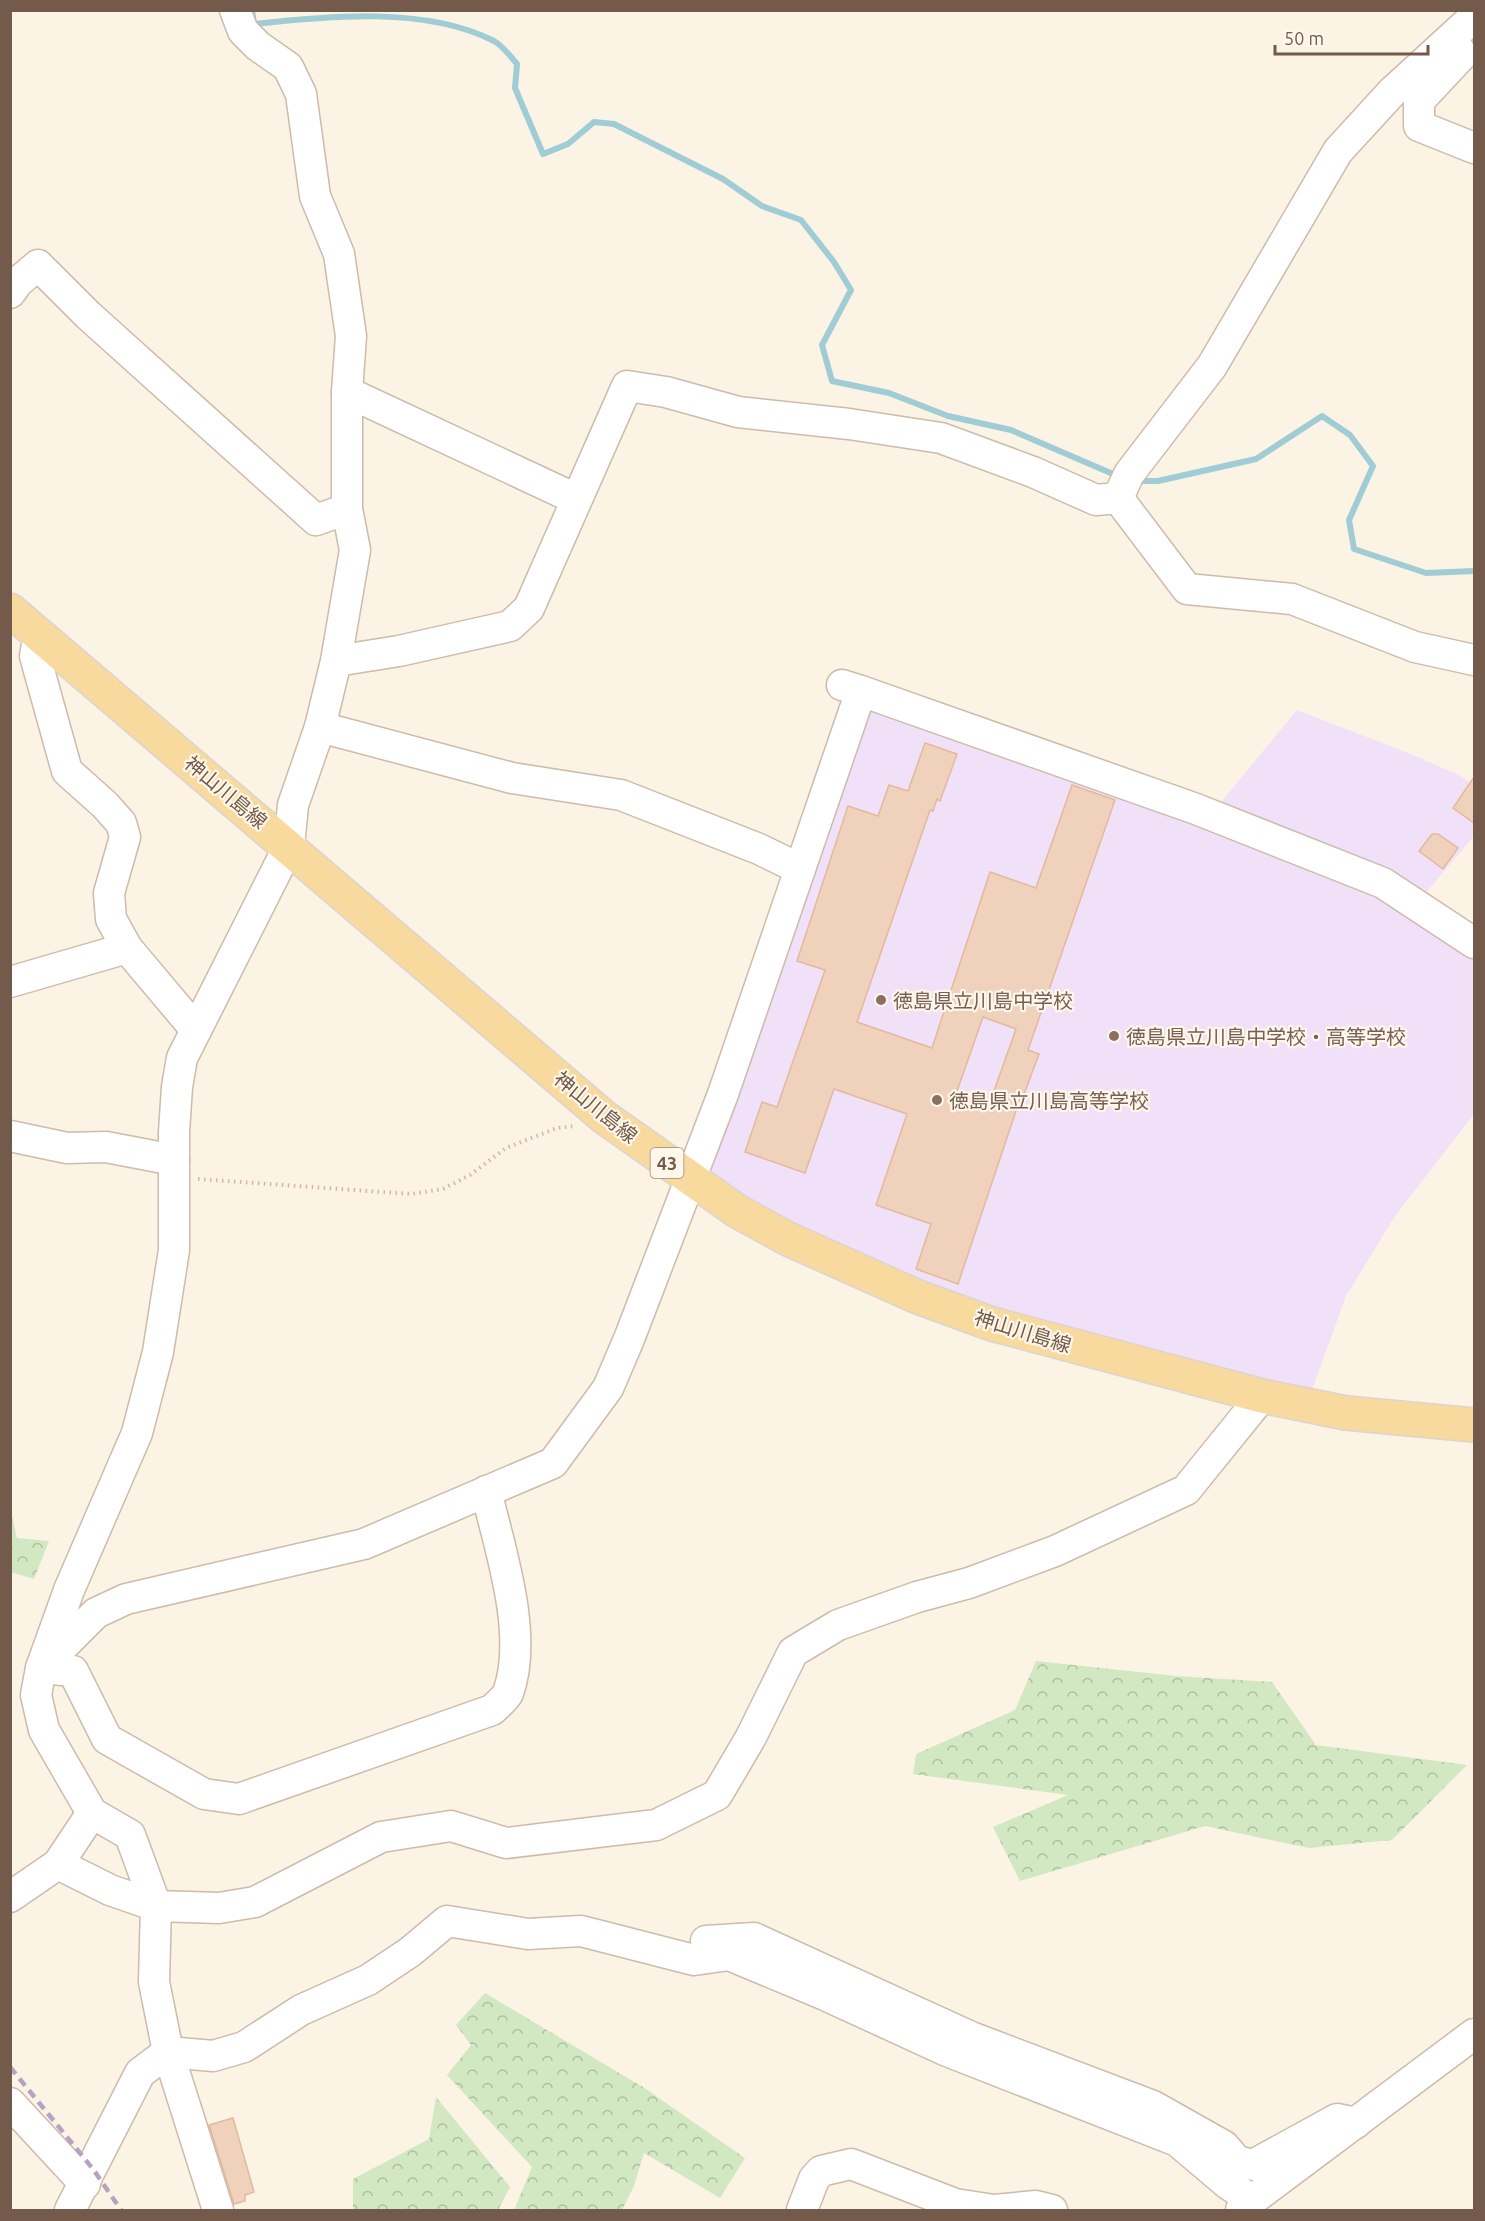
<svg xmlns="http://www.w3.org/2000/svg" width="1485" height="2221" viewBox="0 0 1485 2221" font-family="Ubuntu,'Noto Sans JP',sans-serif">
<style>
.education{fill:#f0e1f8}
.forest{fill:url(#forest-crowns)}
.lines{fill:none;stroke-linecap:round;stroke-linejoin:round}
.stream{stroke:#a0ccd6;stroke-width:6}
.building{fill:#f0d2bc;stroke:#e2b99d;stroke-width:1.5;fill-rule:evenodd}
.minor-casing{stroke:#cdbbab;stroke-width:33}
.major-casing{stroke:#dbd4d0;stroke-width:36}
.path{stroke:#d5b5a0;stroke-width:4;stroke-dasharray:1.5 4.5;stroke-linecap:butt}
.minor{stroke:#fff;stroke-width:30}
.major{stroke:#f8d99e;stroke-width:33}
.rail{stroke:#b6a3c4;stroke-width:4.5;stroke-dasharray:9 6;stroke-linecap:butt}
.education-dot{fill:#8d6e63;stroke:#fef7ea;stroke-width:2}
.labels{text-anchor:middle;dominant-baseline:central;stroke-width:4.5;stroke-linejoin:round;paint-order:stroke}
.shield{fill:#fef7ea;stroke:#9d897a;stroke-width:1.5}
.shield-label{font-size:18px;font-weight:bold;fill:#735a4a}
.street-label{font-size:20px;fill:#735a4a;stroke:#fef7ea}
.education-label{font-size:20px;fill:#785e54;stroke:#fef7ea;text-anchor:start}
</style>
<defs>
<pattern id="forest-crowns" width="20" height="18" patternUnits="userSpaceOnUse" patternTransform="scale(1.5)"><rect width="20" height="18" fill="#d1e8c3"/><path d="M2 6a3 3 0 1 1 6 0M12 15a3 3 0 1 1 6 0" fill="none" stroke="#aebfa0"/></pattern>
</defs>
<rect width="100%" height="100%" fill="#fbf3e4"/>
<g class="education">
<polygon points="874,705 1346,877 1474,958 1474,1114 1395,1216 1346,1296 1312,1390 1000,1313 841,1248 771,1216 706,1174 863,717"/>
<polygon points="1297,710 1408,753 1459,775 1474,786 1474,836 1423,896 1217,807"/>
</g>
<g class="forest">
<polygon points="11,1511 17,1538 49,1541 34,1579 11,1572"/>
<polygon points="1036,1661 1176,1676 1272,1682 1316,1745 1467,1765 1392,1840 1309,1848 1205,1826 1020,1881 993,1827 1068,1795 913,1774 916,1754 1015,1710"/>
<polygon points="485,1993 646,2089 745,2158 720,2198 644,2153 634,2186 622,2210 514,2210 532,2167 447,2075 471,2045 456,2025"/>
<polygon points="436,2097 510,2187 498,2210 353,2210 353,2179 429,2139"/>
</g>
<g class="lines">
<g class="stream">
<path d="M252,10L254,24C328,16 426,6 494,41C503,46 511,57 517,64L515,88L543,154L568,144L594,122L614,124L723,179L762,206L801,220L834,262L851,290L822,345L832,381L889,393L948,416L1011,430L1120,477"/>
<polyline points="1136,481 1158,481 1256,459 1322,416 1350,435 1373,466 1349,520 1354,549 1426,573 1474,571"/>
</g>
</g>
<g class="building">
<path d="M925,743L957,754L940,801L937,799L933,811L930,810L857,1022L932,1048L990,872L1036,888L1072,785L1115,800L1028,1050L1039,1054L1023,1097L1021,1096L958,1284L916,1269L931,1224L876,1205L907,1114L834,1089L805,1173L745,1152L762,1102L777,1107L825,970L797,961L848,806L878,816L889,785L908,791ZM983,1017L1016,1029L989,1105L956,1094Z"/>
<polygon points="1474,777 1474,823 1453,808"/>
<polygon points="1432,834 1438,834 1458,848 1443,869 1419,851"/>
<polygon points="233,2118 254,2192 245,2195 245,2201 234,2204 209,2125"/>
</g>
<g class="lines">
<defs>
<g id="minor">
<polyline points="1452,38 1462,55 1419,101 1419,126 1474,148"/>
<polyline points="10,293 18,282 38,265 88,315 316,520 347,509"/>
<polyline points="347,392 576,499"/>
<polyline points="1118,498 1129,474 1212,366 1338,151 1393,91 1474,17"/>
<polyline points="1118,498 1187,589 1292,599 1415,647 1474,660"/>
<polyline points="39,634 35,656 67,771 105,805 121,823 125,837 109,893 111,919 127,948 196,1030"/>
<polyline points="336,661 399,651 510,626 529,608 627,386 666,392 738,412 849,424 941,438 1033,472 1096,500 1118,498"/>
<polyline points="861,691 1196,809 1383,883 1474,943"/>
<polyline points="320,727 512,778 621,795 759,849 800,869"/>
<polyline points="10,982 127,948"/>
<polyline points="10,1136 67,1148 106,1147 174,1160"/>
<polyline points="47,1662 96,1613 126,1599 364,1544 553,1463 608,1388 629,1339 723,1094 861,691 842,685"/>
<path d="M41,1668L73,1671L107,1739L204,1794L239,1799L492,1710C497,1705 505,1699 508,1693C529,1635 500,1549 486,1491"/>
<polyline points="58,1864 110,1890 156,1906 219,1908 255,1902 381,1837 451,1826 506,1843 656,1825 717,1795 751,1737 793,1652 838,1625 917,1597 969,1583 1055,1551 1186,1490 1262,1396"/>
<polyline points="10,1897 58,1864 92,1813"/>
<polyline points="706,1941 754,1938 971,2037 1153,2106 1224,2146 1237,2161 1253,2165 1337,2119 1356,2123"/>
<polyline points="10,2103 85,2184"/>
<polyline points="70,2210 140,2073 168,2052 213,2056 244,2047 301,2010 368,1980 410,1952 447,1921 528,1934 581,1931 694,1960 729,1955 825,1995 947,2051 1177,2141 1228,2184 1252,2200"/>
<polyline points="218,2210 168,2052 154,1982 156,1906 130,1835 92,1813 44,1730 36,1695 41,1668 69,1590 137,1433 158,1352 174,1250 174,1132 177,1087 182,1058 289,846 293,805 320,727 336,661 355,550 347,509 347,392 351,336 339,254 315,196 301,94 288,67 258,46 243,31 235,10"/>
<polyline points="802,2210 814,2179 821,2171 851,2164 955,2204 994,2210 1036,2206 1052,2210"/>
<polyline points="1241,2210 1252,2200 1474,2034"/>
</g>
<polyline id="major" points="10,610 604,1117 737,1211 788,1239 918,1297 992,1324 1262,1396 1346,1413 1474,1425"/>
</defs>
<use href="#minor" class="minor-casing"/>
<use href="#major" class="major-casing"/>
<polyline class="path" points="198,1179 411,1194 443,1189 470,1175 506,1148 557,1128 575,1126"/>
<use href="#minor" class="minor"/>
<use href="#major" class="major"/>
<polyline class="rail" points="10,2067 93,2169 121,2210"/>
</g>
<g class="education-dot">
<circle cx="881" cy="1000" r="6"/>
<circle cx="1114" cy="1036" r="6"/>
<circle cx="937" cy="1100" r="6"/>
</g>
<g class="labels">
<rect class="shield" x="650.5" y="1148" width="33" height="30" rx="4.5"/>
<g class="shield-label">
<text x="667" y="1163">43</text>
</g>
<g class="street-label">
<text transform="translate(226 792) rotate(40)">神山川島線</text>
<text transform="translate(596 1107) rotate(39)">神山川島線</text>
<text transform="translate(1023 1331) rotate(17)">神山川島線</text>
</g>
<g class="education-label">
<text x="893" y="1000">徳島県立川島中学校</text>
<text x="1126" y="1036">徳島県立川島中学校・高等学校</text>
<text x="949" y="1100">徳島県立川島高等学校</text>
</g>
</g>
<rect width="1485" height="2221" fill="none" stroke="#735a4a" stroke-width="24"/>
<path d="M1275 45v9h153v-9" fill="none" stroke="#735a4a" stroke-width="3"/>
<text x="1284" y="45" font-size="18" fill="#735a4a" stroke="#fef7ea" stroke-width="4.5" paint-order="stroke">50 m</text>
</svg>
